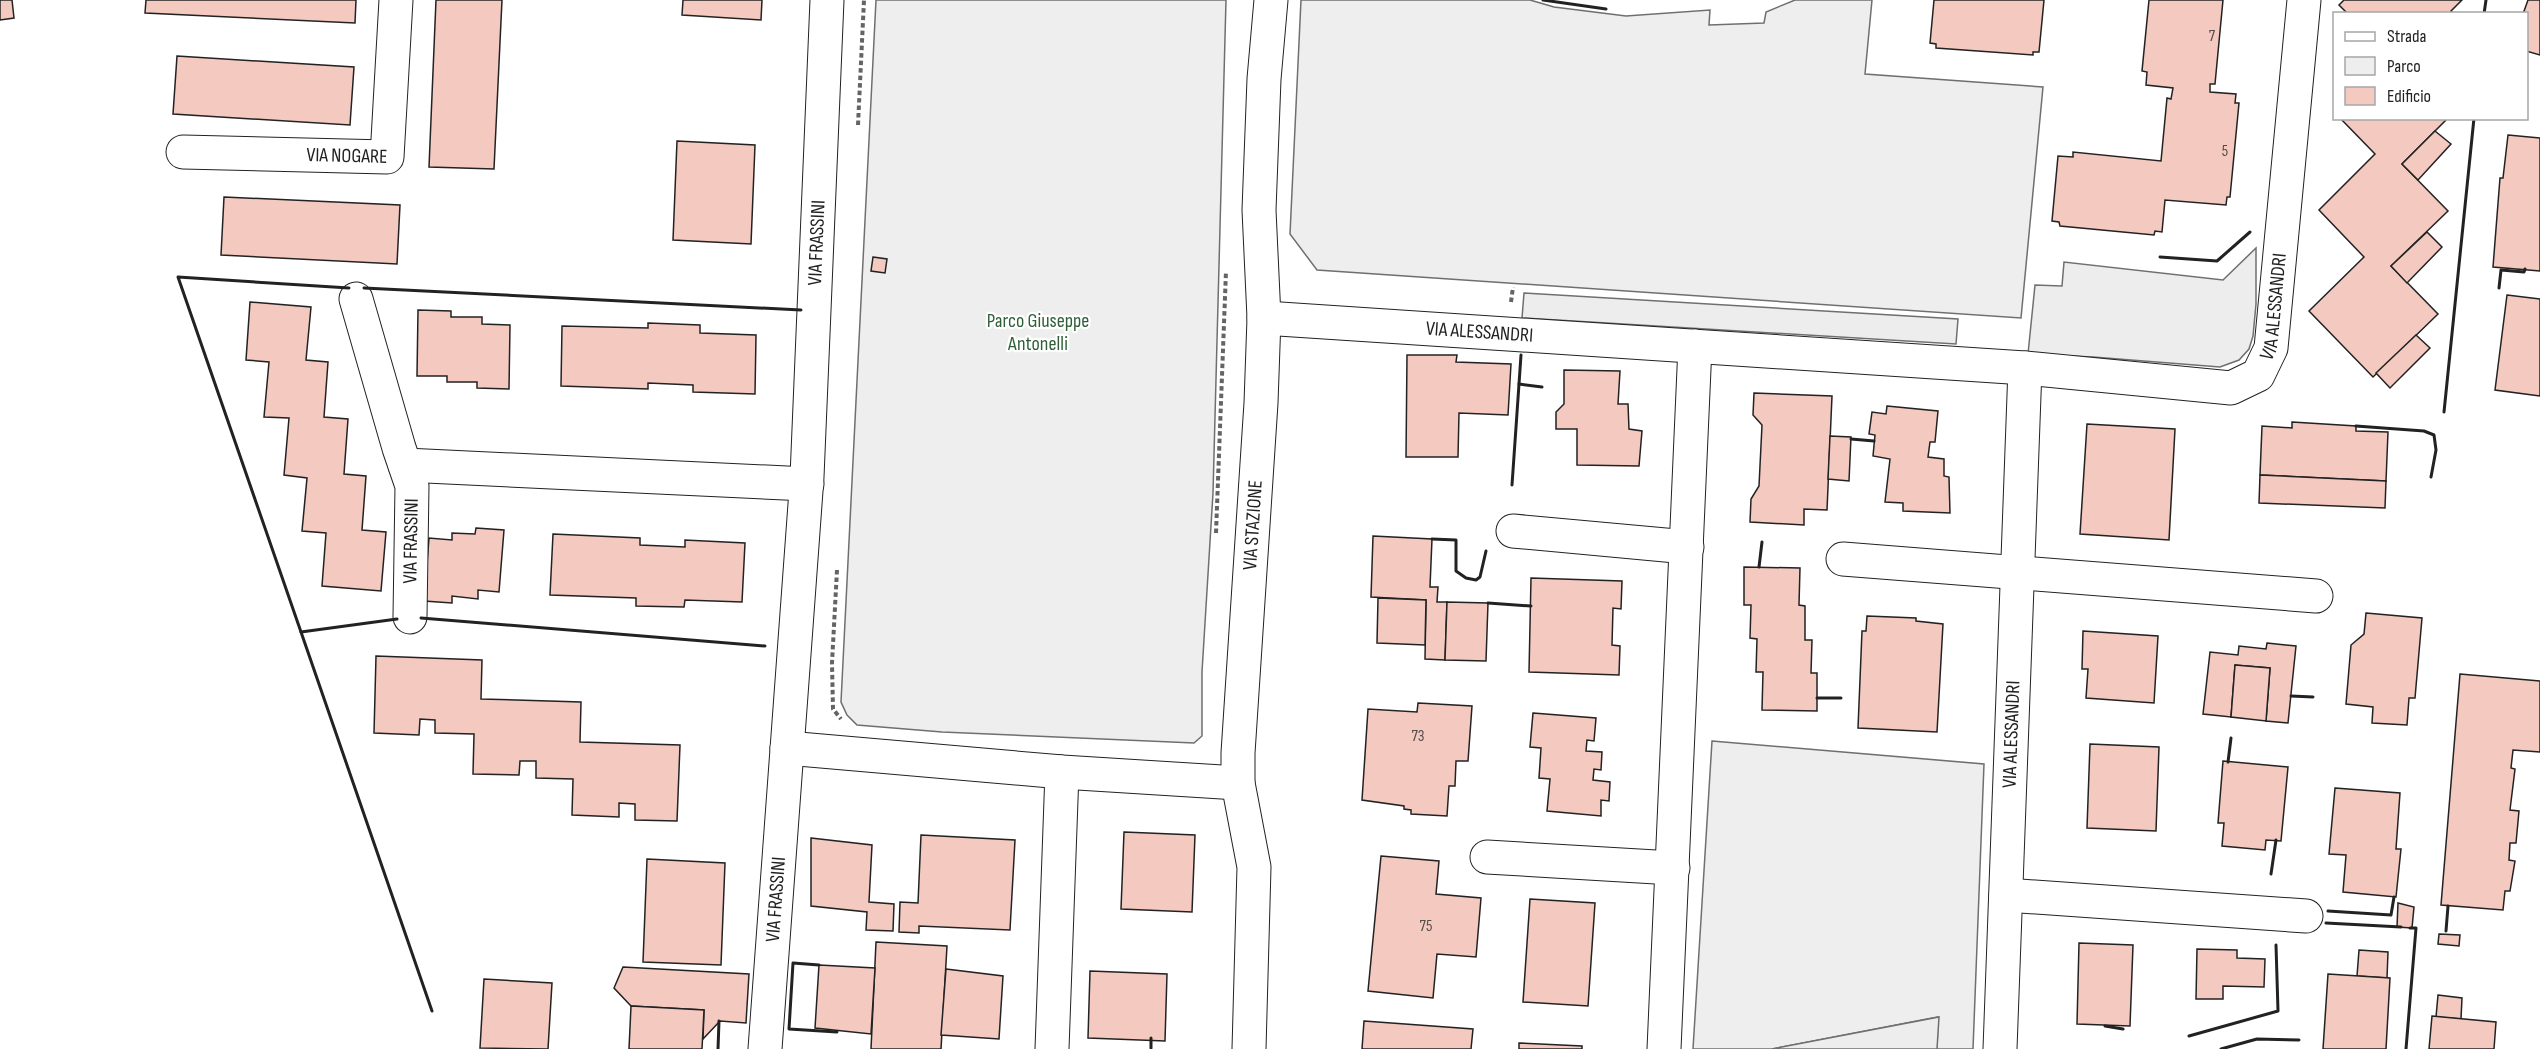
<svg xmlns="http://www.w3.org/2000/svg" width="2540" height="1049" viewBox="0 0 2540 1049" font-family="'Sofia Sans Condensed',sans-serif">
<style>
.green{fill:#eee;stroke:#6f6f6f;stroke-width:1.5}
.parking{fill:#ededed;stroke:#6f6f6f;stroke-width:1.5}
.building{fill:#f3c9c0;stroke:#222;stroke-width:1.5}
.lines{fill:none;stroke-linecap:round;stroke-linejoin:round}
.minor-casing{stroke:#222;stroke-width:35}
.path{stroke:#646464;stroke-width:4;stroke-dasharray:4.5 3;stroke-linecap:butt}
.minor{stroke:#fff;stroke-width:33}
.wall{stroke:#222;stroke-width:3}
.labels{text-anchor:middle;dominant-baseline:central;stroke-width:4.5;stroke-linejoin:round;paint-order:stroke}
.number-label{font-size:16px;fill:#564c4a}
.street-label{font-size:20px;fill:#222;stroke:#fff}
.park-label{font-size:20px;fill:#2f5e38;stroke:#fff}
</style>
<rect width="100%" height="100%" fill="#fff"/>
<g class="green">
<polygon points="876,0 1226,0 1213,493 1202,672 1202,736 1194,743 942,732 857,725 847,715 841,702"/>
<polygon points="1301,0 1530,0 1554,7 1626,16 1710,10 1709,25 1764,23 1766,12 1795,0 1872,0 1865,74 2043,87 2021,318 1317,270 1290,234"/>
<polygon points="1712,741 1984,764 1973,1049 1937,1049 1938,1017 1772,1049 1693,1049"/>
</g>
<g class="parking">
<polygon points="2256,248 2256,304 2253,336 2249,349 2239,360 2220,367 2093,357 2028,354 2035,285 2062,286 2064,262 2223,280"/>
<polygon points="1524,293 1958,319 1956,344 1522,318"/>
<polygon points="1939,1017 1937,1049 1772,1049"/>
</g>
<g class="building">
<polygon points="0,0 12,0 14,18 0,20"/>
<polygon points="146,0 356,0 355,23 145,13"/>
<polygon points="436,0 502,0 494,169 429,167"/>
<polygon points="683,0 762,0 761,20 682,15"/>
<polygon points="1934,0 2044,0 2039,52 2033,52 2033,55 1936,48 1936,44 1930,43"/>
<polygon points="2149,0 2223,0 2215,84 2210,84 2210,92 2236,94 2235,103 2239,103 2230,197 2227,197 2226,205 2165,200 2162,232 2155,231 2154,235 2060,226 2059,222 2052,221 2058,156 2073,157 2073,152 2161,161 2167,98 2171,99 2173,88 2146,85 2147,72 2142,71"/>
<polygon points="2344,0 2462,0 2451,11 2454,14 2348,14 2339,5"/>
<polygon points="2528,0 2540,0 2540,55 2526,51 2526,14 2523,14"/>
<polygon points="177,56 354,67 350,125 173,114"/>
<polygon points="2340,118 2448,118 2402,164 2448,211 2391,266 2438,314 2373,377 2309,311 2364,257 2319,210 2375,154"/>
<polygon points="2435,131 2451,144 2418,180 2402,164"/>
<polygon points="2508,135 2540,138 2540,271 2493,267 2500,178 2503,178"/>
<polygon points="677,141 755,145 751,244 673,240"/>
<polygon points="224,197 400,205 397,264 221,255"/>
<polygon points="2427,232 2442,247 2407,283 2391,266"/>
<polygon points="873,257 887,259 885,273 871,271"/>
<polygon points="2507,295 2540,299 2540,396 2495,390"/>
<polygon points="250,302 311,307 306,360 328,362 324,417 348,419 344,474 366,476 362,530 386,532 381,591 322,586 326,533 302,531 307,478 284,475 289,418 264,417 269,362 246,360"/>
<polygon points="418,310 451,311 451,317 482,317 482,324 510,325 509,389 477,388 477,382 447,382 447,376 417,376"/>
<polygon points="648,323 700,325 700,333 756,335 755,394 693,392 693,385 648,383 648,389 561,386 562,326 648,328"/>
<polygon points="2416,335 2430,348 2390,388 2376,373"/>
<polygon points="1407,355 1457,355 1456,362 1511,364 1508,415 1459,413 1458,457 1406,457"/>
<polygon points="1564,370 1620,371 1618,404 1628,404 1629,429 1642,431 1639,466 1577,465 1577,429 1556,429 1556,412 1564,404"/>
<polygon points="1754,393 1832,396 1827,510 1804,509 1804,525 1750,522 1751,499 1759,486 1762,425 1753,415"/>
<polygon points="1887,406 1938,411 1935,442 1930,442 1928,457 1944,459 1944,476 1949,477 1950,513 1903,511 1903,503 1885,502 1890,459 1873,456 1875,435 1869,434 1872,412 1886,414"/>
<polygon points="2292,422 2356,426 2356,431 2388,432 2386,481 2260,475 2262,426 2292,428"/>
<polygon points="2087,424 2175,429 2169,540 2080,534"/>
<polygon points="1830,436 1851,437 1849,481 1828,479"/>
<polygon points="2260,475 2386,481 2385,508 2259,503"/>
<polygon points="476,528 504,530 499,592 478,590 478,599 452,596 452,603 424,601 429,538 452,540 452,533 475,534"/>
<polygon points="553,534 640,538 640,545 685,547 685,540 745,543 742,602 685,600 684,607 636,606 636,598 550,595"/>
<polygon points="1373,536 1432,539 1430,587 1438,587 1437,602 1447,602 1445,660 1425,659 1426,600 1371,597"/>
<polygon points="1744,567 1800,568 1799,605 1805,606 1805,640 1812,640 1811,673 1817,673 1817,711 1762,710 1763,672 1756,672 1757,639 1750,638 1751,605 1744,605"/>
<polygon points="1531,578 1622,581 1621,609 1613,608 1612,645 1620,646 1619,675 1529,672"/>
<polygon points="1378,598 1426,600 1425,645 1377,643"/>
<polygon points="1447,602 1488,603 1486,661 1445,660"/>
<polygon points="2366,613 2422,618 2415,698 2409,698 2407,725 2372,723 2373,707 2346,704 2351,645 2364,634"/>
<polygon points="1867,616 1916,618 1916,621 1943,624 1937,732 1858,728 1862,631 1866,631"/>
<polygon points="2083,631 2158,636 2154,703 2086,698 2088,669 2082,669"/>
<polygon points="2267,643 2296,646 2288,723 2266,721 2270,668 2235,665 2231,717 2203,714 2210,652 2238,655 2239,646 2266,649"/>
<polygon points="376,656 482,660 481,699 581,702 580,742 680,745 677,821 635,820 635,804 619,803 619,817 572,815 573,779 536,778 536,761 520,761 519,775 473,774 474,734 435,733 435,720 420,719 419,735 374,733"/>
<polygon points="2235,665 2270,668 2266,721 2231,717"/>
<polygon points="2460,674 2540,681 2540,752 2513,750 2511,768 2515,769 2510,810 2519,811 2516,843 2510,843 2509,860 2515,861 2510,891 2505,891 2503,910 2441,905"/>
<polygon points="1418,703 1472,706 1468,761 1456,761 1455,786 1449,786 1447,816 1411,814 1411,810 1404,809 1404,806 1362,800 1368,709 1417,712"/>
<polygon points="1533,713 1596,718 1594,741 1587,740 1586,751 1602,752 1601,770 1594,769 1593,780 1610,782 1609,801 1601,800 1601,816 1547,811 1550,779 1539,778 1541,748 1530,747"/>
<polygon points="2090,744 2159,747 2156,831 2087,828"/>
<polygon points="2223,761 2288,767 2281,841 2266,840 2265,850 2222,846 2224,823 2218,823"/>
<polygon points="2335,788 2400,793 2396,849 2401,849 2396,897 2343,892 2346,855 2329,854"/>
<polygon points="1124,832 1195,835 1192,912 1121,909"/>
<polygon points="921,835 1015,840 1010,930 919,926 919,933 899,932 900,902 918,903"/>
<polygon points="811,838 872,845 869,902 894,904 893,931 866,930 867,912 811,906"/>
<polygon points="1381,856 1439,861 1436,894 1481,898 1476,957 1437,954 1433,998 1368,991"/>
<polygon points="647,859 725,863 721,965 643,962"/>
<polygon points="1530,899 1595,903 1588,1006 1523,1002"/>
<polygon points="2398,903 2414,907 2412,928 2397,927"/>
<polygon points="2439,934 2460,935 2459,946 2438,944"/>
<polygon points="876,942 947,946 941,1049 871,1049"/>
<polygon points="2079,943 2133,945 2130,1026 2077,1024"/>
<polygon points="2197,949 2237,950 2237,958 2265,959 2264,987 2223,986 2223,999 2196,999"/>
<polygon points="2359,950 2388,952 2387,978 2357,976"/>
<polygon points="819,965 875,968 871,1034 815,1028"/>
<polygon points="623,967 749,974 746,1023 720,1021 703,1039 704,1010 631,1006 614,988"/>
<polygon points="946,969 1003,976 999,1039 941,1035"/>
<polygon points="1090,971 1167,974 1165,1041 1088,1038"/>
<polygon points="2328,974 2390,978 2386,1049 2323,1049"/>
<polygon points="484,979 552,983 548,1049 480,1048"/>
<polygon points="2438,995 2462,998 2461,1019 2436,1017"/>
<polygon points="631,1006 704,1010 702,1049 629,1049"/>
<polygon points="2432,1016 2496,1022 2494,1049 2429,1049"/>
<polygon points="1364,1021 1473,1029 1471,1049 1362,1049"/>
<polygon points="1519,1043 1582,1046 1582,1049 1519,1049"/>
</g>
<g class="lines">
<defs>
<g id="minor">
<path id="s1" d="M183,152L387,157L396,0"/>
<polyline points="356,299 399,448 412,486 410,617"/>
<path id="s2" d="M1264,318L2025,368L2231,388L2258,375L2271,348L2304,0"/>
<polyline points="405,465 807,484"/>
<polyline points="1513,531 1687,547"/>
<polyline points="1843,559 2316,596"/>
<polyline points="787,748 1062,772 1238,783"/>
<polyline points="1487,857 1673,868"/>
<polyline points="2006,895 2306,916"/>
<path id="s3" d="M765,1049L807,477L827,0"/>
<polyline points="1052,1049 1062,772"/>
<path id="s4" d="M1249,1049L1254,867L1238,783V753L1261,403L1264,318L1259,210L1264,79L1271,0"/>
<polyline points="1664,1049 1695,346"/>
<path id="s5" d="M2000,1049L2025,368"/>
</g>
</defs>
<use href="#minor" class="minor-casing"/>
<g class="path">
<polyline points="858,125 864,0"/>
<polyline points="1511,302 1513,287"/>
<polyline points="1216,533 1226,271"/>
<polyline points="837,570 832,663 833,709 841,719"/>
</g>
<use href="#minor" class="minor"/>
<g class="wall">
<polyline points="1543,0 1606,9"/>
<polyline points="2484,14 2486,0"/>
<polyline points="2160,257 2217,261 2250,232"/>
<polyline points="349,288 178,277 301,632 397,619"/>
<polyline points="364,288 801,310"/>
<polyline points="2499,288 2501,270 2524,272 2525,269"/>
<polyline points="1519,384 1521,355"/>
<polyline points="2444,412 2474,118"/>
<polyline points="2356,426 2424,431 2434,435 2436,450 2431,477"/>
<polyline points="1851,439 1874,441"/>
<polyline points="1512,485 1519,384 1542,387"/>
<polyline points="1432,539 1456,540 1456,571 1466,578 1476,580 1480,577 1486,551"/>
<polyline points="1759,567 1762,542"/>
<polyline points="1488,603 1531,606"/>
<polyline points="421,618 765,646"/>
<polyline points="301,632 432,1011"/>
<polyline points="2291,696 2313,697"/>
<polyline points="1817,698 1841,698"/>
<polyline points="2228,762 2231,738"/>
<polyline points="2271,874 2276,840"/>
<polyline points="2328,911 2391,915 2394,897"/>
<polyline points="2326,923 2401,927"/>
<polyline points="2446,931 2448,906"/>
<polyline points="819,965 793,963 789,1029 837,1032"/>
<polyline points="2105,1026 2123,1029"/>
<polyline points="2189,1036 2278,1011 2276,945"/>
<polyline points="1151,1048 1151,1038"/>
<polyline points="718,1049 719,1021"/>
<polyline points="2221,1049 2257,1039 2299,1040"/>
<polyline points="2406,1049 2416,928 2410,928"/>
</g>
</g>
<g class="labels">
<g class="number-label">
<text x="2212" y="36">7</text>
<text x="2225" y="151">5</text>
<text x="1418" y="736">73</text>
<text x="1426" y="926">75</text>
</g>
<g class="street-label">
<text stroke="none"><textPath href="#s1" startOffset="164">VIA NOGARE</textPath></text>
<text stroke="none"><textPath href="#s3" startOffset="808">VIA FRASSINI</textPath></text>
<text stroke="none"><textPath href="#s2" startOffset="1071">VIA ALESSANDRI</textPath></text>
<text stroke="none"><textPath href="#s2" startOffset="216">VIA ALESSANDRI</textPath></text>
<text stroke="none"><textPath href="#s4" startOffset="526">VIA STAZIONE</textPath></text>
<text transform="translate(411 541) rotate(-89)">VIA FRASSINI</text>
<text stroke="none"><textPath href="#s5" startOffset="315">VIA ALESSANDRI</textPath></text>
<text stroke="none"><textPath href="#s3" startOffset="150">VIA FRASSINI</textPath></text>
</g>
<g class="park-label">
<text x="1038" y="321">Parco Giuseppe<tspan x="1038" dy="23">Antonelli</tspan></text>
</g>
</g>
<rect x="2333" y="12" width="195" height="108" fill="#ffffff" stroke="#a7a7a7" stroke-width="1.5"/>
<rect x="2345" y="32" width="30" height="9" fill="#ffffff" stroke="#a7a7a7" stroke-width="1.5"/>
<text x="2387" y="42" font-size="18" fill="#222222">Strada</text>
<rect x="2345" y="57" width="30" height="18" fill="#eeeeee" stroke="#a7a7a7" stroke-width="1.5"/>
<text x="2387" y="72" font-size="18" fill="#222222">Parco</text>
<rect x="2345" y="87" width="30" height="18" fill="#f3c9c0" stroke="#a7a7a7" stroke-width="1.5"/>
<text x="2387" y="102" font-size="18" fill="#222222">Edificio</text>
</svg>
